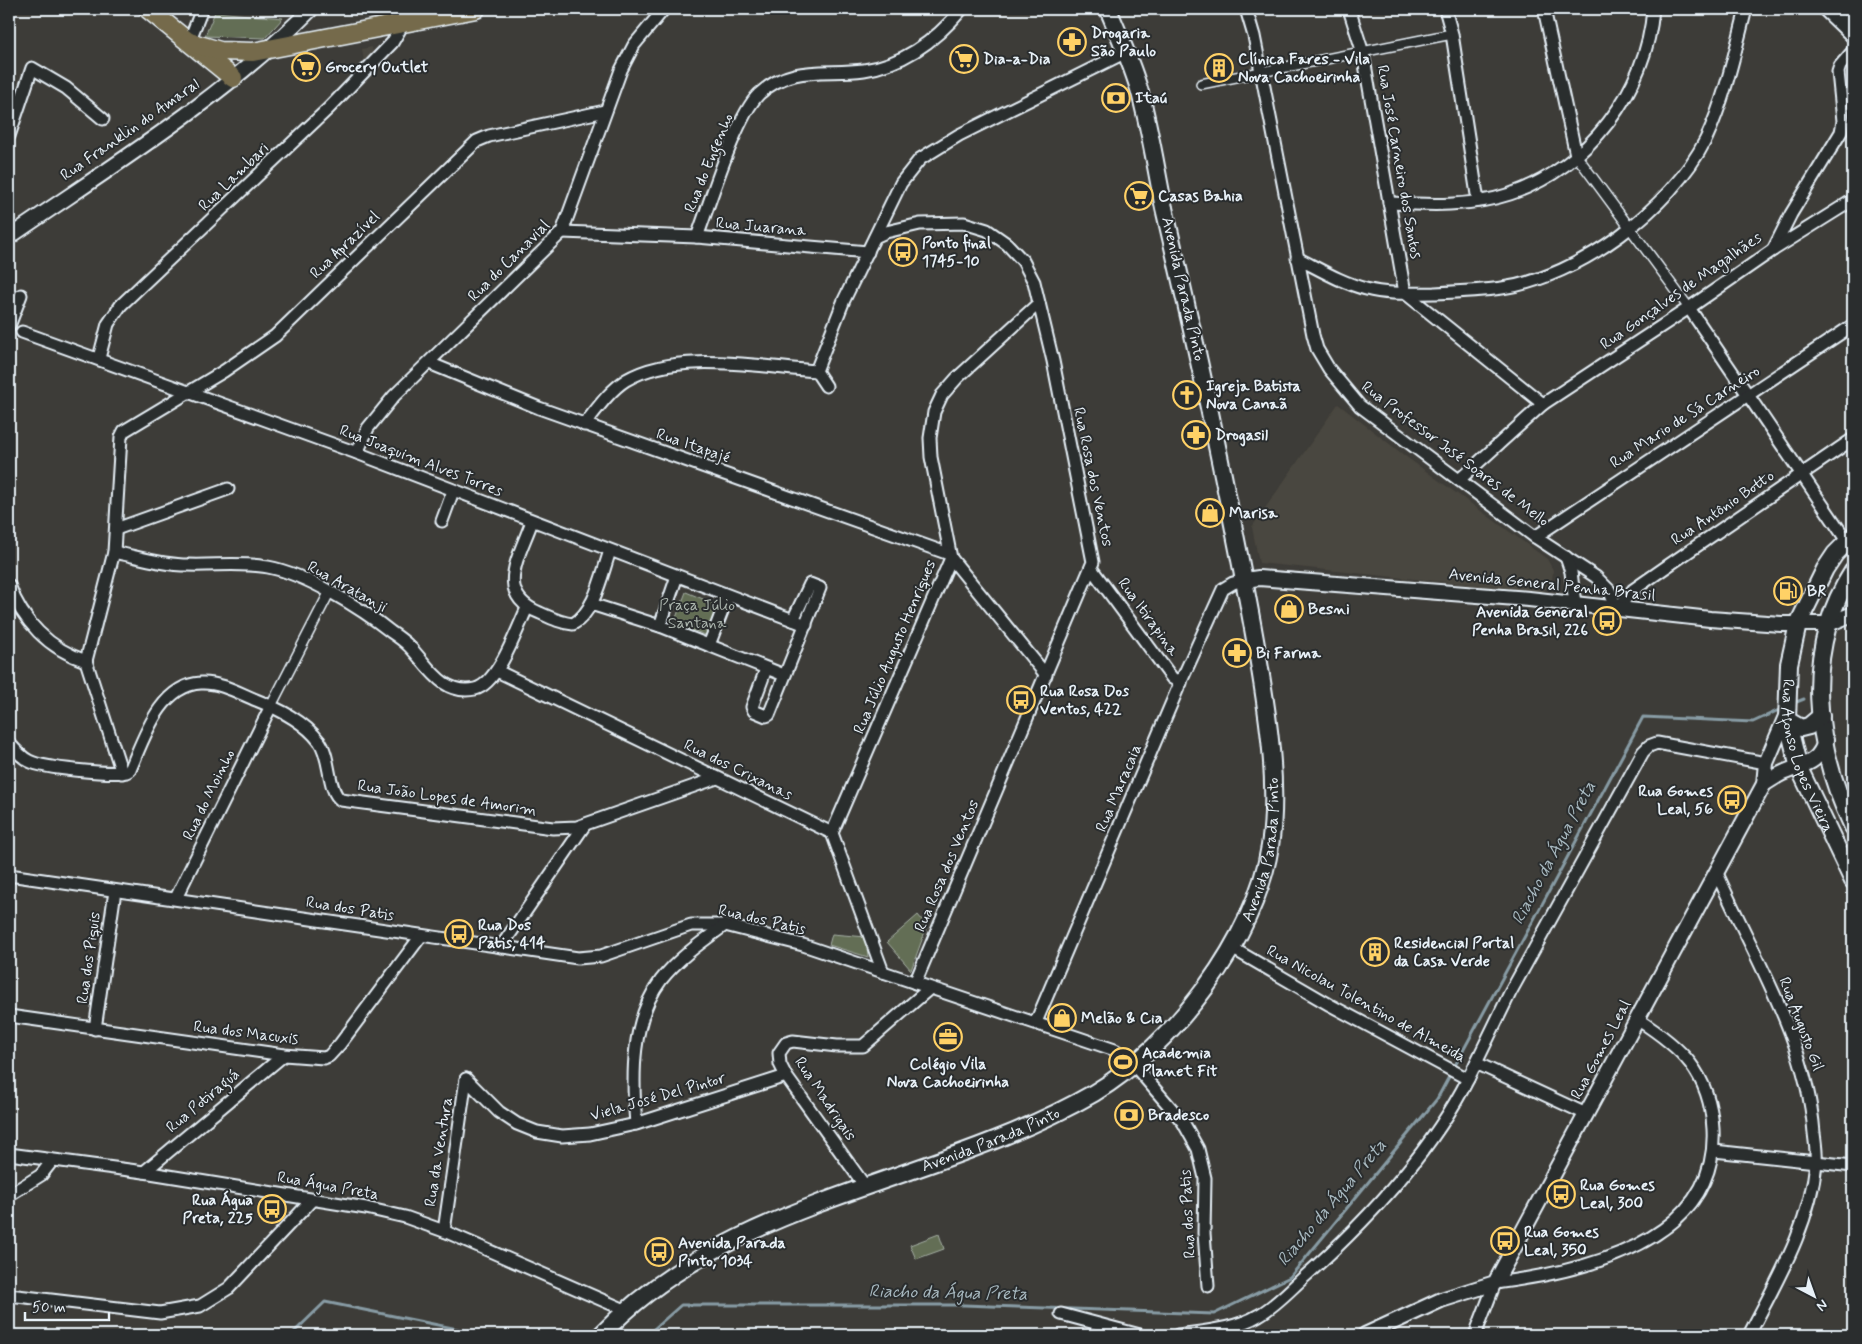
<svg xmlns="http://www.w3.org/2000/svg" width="1862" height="1344" viewBox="0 0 1862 1344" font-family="Mynerve,sans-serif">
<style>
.built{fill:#4a473f}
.green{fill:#636e54;stroke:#a6b0a6}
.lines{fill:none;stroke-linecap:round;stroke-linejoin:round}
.stream{stroke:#889ca5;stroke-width:3}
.pedestrian-casing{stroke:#e8f1f8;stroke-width:12}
.minor-casing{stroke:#e8f1f8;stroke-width:15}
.tertiary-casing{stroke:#e8f1f8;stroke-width:18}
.secondary-casing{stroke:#e8f1f8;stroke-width:20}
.primary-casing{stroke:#e8f1f8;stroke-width:21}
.pedestrian{stroke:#2a2d2e;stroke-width:9}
.minor{stroke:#2a2d2e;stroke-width:11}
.tertiary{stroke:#2a2d2e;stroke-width:14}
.secondary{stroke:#2a2d2e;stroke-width:16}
.primary{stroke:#746b4b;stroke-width:18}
.labels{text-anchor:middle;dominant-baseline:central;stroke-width:4;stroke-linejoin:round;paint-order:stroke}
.poi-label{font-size:16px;font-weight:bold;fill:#e8f1f8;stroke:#2a2d2e;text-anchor:start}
.street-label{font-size:16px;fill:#e8f1f8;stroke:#2a2d2e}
.park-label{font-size:16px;fill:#acb6ae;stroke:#2a2d2e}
.water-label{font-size:18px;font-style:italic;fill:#a8b9c0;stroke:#2a2d2e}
</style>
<rect width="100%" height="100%" fill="#3d3c38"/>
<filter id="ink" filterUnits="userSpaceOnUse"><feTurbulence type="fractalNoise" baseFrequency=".02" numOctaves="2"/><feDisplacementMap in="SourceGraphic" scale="10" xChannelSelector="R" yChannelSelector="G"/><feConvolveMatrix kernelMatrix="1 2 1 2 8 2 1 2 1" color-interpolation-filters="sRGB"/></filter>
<g filter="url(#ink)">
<g class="built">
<polygon points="372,47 373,54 364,61 362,49"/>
<polygon points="1338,404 1405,456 1547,559 1553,570 1552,583 1543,592 1259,563 1252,527"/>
</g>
<g class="green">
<polygon points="1834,9 1853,9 1853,26"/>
<polygon points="215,12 283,18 265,38 205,36"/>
<polygon points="686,592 720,606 708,636 674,623"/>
<polygon points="918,915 927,926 911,970 887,942"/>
<polygon points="832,934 866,937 868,957 829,945"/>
<polygon points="939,1234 944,1249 916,1259 910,1245"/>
</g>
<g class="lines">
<g class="stream">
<polyline points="1794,703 1804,699"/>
<polyline points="291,1335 325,1302 487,1335"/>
<polyline points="647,1335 681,1305 964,1305 1214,1314 1290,1277 1437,1099 1643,717 1753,722 1781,709"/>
</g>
<defs>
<g id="pedestrian">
<polyline points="1201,84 1452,34"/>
<polyline points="1576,155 1689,308"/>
<polyline points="271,706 329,593"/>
</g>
<g id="minor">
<polyline points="1246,9 1254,36 1313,335 1317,349 1329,369 1360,406 1535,537 1596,577 1609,590 1617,609 1633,590 1666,567 1853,439"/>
<polyline points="1349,9 1363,53 1405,293 1543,404"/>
<polyline points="1445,9 1452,34 1478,201"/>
<polyline points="1544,9 1576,155"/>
<polyline points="189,42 202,9"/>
<polyline points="9,136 32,68 66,88 103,119"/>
<path d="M1389,203C1429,205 1471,207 1510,194C1588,168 1647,90 1653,9"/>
<polyline points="562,232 697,237 868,252"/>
<path d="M697,237C710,203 735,118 759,94C792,64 825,75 864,70C905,64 937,39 962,9"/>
<polyline points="875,237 886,232 920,224 964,223 987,230 1007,244 1023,261 1034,282 1053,361 1093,562 915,983"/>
<polyline points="1773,250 1791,214 1841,132 1843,121 1838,72 1840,66 1853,51"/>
<path d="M1297,258C1319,269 1342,283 1366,289C1388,295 1411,293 1434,293C1456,292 1479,291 1502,288C1579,277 1671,209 1706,139C1725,98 1735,52 1746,9"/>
<polyline points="1039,303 957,378 942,395 934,412 930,438 931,457 951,558 1046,675"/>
<polyline points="1689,308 1847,541"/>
<polyline points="9,326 21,295"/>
<polyline points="22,332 357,453 806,625"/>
<polyline points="99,358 108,324 121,305 329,108 392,43 403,24"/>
<polyline points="429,363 539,408 949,554"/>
<polyline points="816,371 844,300 901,183 920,159 959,135 1126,52"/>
<path d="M584,425C597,409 609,391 626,380C676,350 760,367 816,371L826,386"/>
<polyline points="357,453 368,428 394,396 562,232 621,70 634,45 664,9"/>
<polyline points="1459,480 1543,404 1689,308 1773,250 1853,200"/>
<polyline points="442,521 453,491"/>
<path d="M532,521C520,556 493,594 540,613C551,618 561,623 573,624C595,612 602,573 610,551"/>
<polyline points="116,529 228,489"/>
<polyline points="1535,537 1853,325"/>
<path d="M114,552C138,557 163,565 188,565C215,566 241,562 268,567C306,574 361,608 391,632C397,636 404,641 409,646C428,665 442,696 475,689C498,684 517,629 527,608"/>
<polyline points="1566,557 1571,572 1575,604"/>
<polyline points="1091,568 1172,678 1181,683"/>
<path d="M9,585C22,621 49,649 86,661"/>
<polyline points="591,604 660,626 784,675"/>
<polyline points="660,626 677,576"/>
<polyline points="709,645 728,596"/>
<polyline points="86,661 114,552 121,437 124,431 224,371 275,336 477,141 489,136 605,111"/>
<polyline points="86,661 122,773"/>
<polyline points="766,669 752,707 754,711 766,716 769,715 820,588 810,584 793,620"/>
<polyline points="497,671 832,833 883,972"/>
<path d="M9,743C15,750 21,757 29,761C45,769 108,774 127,772L130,770C144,738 160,685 201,683C220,682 239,693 256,700C279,709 304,721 319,741C331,756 327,791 341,800L553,828L577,827L717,778"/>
<polyline points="832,833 951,558"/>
<path d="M1716,871C1753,956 1807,1039 1814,1133C1815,1142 1817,1153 1816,1163C1810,1226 1777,1280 1749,1335"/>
<polyline points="9,875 578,958 601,956 691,925 725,925 803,945 1115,1050 1133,1064 1183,1122 1198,1149 1205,1178 1204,1233 1208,1286"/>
<polyline points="176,898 271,706"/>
<polyline points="501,947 584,826"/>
<polyline points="1232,948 1330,1005 1468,1079 1476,1063 1586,1114"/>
<polyline points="9,1016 284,1055 324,1058 329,1056 340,1044 421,936"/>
<polyline points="1036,1022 1178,688 1223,589 1233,583 1245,580"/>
<polyline points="95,1029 115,891"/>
<polyline points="1476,1063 1510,993 1643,752 1649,746 1657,743 1766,763"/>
<polyline points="466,1079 499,1112 517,1124 537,1132 562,1136 590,1134 636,1124 786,1076"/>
<path d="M636,1124C632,1076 631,1020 661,980C678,958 703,941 725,925"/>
<polyline points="1714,1151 1853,1166"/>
<polyline points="9,1154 144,1172 366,1208 405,1217 444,1231 625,1310"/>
<polyline points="144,1172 284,1055"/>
<polyline points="865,1186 786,1076 780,1064 779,1053 786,1043 793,1041 837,1046 863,1046 930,988"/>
<polyline points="9,1195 41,1175 52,1161"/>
<polyline points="444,1231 466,1079"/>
<polyline points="9,1295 160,1313 200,1306 229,1288 312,1200"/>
<polyline points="1061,1314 1140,1335"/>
<path d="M1178,1335C1205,1331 1236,1329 1259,1315C1275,1306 1289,1291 1302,1279C1365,1223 1430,1154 1468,1079"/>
<path d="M1475,1335L1495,1283C1583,1272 1719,1242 1713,1129C1710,1073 1681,1047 1637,1019"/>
</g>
<g id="tertiary">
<path d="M9,237C112,166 223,98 311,9"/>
<polyline points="1245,580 1259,578 1529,599 1710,619 1781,624 1828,624 1853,614"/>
<path d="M1764,784C1771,780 1777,775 1785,772C1806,763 1817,765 1826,740"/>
<polyline points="1365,1335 1441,1300 1495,1283 1764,784 1766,763 1787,714"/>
</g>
<g id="secondary">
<polyline points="1827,9 1853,34"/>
<path id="s1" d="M1853,536L1835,554L1825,569L1798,624L1789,664L1787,720L1799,768L1853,881"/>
<path d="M1853,571C1802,650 1814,746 1853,827"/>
<polyline points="1787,720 1801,728 1809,726 1821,716"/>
<path id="s2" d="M601,1335C732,1197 935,1185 1094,1093C1173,1046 1256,938 1270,846C1279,786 1268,716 1258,657C1245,580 1229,504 1213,427C1198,354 1181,281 1164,208C1156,169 1150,128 1139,89C1131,62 1119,35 1108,9"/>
</g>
<g id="primary">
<polyline points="148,9 233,78"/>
<polyline points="189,42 220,51 253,52 476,9"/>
</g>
</defs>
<use href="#pedestrian" class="pedestrian-casing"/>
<use href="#minor" class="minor-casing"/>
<use href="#tertiary" class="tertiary-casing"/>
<use href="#secondary" class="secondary-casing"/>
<use href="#primary" class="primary-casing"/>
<use href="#pedestrian" class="pedestrian"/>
<use href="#minor" class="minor"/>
<use href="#tertiary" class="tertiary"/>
<use href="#secondary" class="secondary"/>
<use href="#primary" class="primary"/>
</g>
</g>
<defs>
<symbol id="pharmacy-ring" viewBox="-11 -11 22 22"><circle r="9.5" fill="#2a2d2e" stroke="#ffd166" stroke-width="1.5"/><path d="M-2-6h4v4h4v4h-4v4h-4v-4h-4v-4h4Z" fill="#ffd166"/></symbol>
<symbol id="supermarket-ring" viewBox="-11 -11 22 22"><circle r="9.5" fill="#2a2d2e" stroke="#ffd166" stroke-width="1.5"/><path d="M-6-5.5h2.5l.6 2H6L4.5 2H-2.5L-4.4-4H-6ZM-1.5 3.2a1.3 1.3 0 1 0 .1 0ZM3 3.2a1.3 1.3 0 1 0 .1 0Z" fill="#ffd166"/></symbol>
<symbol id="building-ring" viewBox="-11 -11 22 22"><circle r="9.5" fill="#2a2d2e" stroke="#ffd166" stroke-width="1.5"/><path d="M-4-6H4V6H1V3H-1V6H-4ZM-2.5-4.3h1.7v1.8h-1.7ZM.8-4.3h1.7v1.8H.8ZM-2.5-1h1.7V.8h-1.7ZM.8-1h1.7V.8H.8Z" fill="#ffd166"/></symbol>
<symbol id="bank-ring" viewBox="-11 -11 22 22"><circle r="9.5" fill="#2a2d2e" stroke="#ffd166" stroke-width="1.5"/><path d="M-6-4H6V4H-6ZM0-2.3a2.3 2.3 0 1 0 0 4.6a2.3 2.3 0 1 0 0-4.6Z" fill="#ffd166"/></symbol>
<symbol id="bus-ring" viewBox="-11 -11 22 22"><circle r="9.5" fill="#2a2d2e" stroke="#ffd166" stroke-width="1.5"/><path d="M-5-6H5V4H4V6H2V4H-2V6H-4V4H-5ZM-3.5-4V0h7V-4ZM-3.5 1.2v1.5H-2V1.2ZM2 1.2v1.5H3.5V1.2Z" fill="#ffd166"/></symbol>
<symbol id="church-ring" viewBox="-11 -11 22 22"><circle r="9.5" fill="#2a2d2e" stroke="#ffd166" stroke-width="1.5"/><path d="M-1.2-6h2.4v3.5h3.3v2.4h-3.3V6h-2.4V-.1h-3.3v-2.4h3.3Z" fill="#ffd166"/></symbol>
<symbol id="shop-ring" viewBox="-11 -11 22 22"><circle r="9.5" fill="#2a2d2e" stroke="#ffd166" stroke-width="1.5"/><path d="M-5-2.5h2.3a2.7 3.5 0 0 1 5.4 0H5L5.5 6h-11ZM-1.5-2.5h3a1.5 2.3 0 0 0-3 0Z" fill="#ffd166"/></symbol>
<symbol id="fuel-ring" viewBox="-11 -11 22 22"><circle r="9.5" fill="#2a2d2e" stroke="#ffd166" stroke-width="1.5"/><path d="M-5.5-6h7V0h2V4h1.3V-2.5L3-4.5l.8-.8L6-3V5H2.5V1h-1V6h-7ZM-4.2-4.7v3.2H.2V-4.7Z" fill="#ffd166"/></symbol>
<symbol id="office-ring" viewBox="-11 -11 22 22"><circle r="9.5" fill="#2a2d2e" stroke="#ffd166" stroke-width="1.5"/><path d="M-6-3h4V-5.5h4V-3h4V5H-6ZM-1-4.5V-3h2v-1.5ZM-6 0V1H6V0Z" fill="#ffd166"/></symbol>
<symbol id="stadium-ring" viewBox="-11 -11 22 22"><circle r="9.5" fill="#2a2d2e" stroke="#ffd166" stroke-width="1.5"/><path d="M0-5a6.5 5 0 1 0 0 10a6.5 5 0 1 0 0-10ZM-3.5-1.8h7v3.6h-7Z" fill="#ffd166"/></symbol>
</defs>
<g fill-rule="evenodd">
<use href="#pharmacy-ring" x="1056" y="26" width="32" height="32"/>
<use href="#supermarket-ring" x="948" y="43" width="32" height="32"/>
<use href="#supermarket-ring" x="290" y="51" width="32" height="32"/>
<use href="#building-ring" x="1203" y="52" width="32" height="32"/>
<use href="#bank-ring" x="1100" y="82" width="32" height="32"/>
<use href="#supermarket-ring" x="1123" y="180" width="32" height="32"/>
<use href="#bus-ring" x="887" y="236" width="32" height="32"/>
<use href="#church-ring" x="1171" y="379" width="32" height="32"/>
<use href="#pharmacy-ring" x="1180" y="419" width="32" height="32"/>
<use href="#shop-ring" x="1194" y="497" width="32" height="32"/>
<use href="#fuel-ring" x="1772" y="575" width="32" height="32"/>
<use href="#shop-ring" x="1273" y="593" width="32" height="32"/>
<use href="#bus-ring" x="1591" y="605" width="32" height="32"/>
<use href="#pharmacy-ring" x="1221" y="637" width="32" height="32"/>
<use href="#bus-ring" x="1005" y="684" width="32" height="32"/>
<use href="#bus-ring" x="1716" y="784" width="32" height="32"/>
<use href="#bus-ring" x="443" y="918" width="32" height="32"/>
<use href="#building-ring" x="1359" y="936" width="32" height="32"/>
<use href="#shop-ring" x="1046" y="1002" width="32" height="32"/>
<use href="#office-ring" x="932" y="1021" width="32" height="32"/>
<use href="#stadium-ring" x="1107" y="1046" width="32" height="32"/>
<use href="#bank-ring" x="1113" y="1099" width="32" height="32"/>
<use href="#bus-ring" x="1545" y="1178" width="32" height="32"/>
<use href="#bus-ring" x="256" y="1193" width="32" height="32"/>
<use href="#bus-ring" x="1489" y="1225" width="32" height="32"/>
<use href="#bus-ring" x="643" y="1236" width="32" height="32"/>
</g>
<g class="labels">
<g class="poi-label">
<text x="1091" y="33">Drogaria<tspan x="1091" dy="18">São Paulo</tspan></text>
<text x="983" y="59">Dia-a-Dia</text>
<text x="1238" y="59">Clínica Fares - Vila<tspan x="1238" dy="18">Nova Cachoeirinha</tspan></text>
<text x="325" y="67">Grocery Outlet</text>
<text x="1135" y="98">Itaú</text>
<text x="1158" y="196">Casas Bahia</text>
<text x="922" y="243">Ponto final<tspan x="922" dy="18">1745-10</tspan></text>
<text x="1206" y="386">Igreja Batista<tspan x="1206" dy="18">Nova Canaã</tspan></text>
<text x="1215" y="435">Drogasil</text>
<text x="1229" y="513">Marisa</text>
<text x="1807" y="591">BR</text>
<text x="1308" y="609">Besni</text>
<text x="1588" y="612" text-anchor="end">Avenida General<tspan x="1588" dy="18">Penha Brasil, 226</tspan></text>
<text x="1256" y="653">Bi Farma</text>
<text x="1040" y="691">Rua Rosa Dos<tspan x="1040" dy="18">Ventos, 422</tspan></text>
<text x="1713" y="791" text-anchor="end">Rua Gomes<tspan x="1713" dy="18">Leal, 56</tspan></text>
<text x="478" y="925">Rua Dos<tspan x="478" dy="18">Patis, 414</tspan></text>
<text x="1394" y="943">Residencial Portal<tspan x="1394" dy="18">da Casa Verde</tspan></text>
<text x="1081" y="1018">Melão &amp; Cia</text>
<text x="1142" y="1053">Academia<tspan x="1142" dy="18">Planet Fit</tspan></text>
<text x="948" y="1064" text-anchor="middle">Colégio Vila<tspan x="948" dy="18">Nova Cachoeirinha</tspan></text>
<text x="1148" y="1115">Bradesco</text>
<text x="1580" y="1185">Rua Gomes<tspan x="1580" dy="18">Leal, 300</tspan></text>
<text x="253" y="1200" text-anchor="end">Rua Água<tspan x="253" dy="18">Preta, 225</tspan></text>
<text x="1524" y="1232">Rua Gomes<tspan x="1524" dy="18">Leal, 350</tspan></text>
<text x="678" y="1243">Avenida Parada<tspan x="678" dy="18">Pinto, 1034</tspan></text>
</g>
<g class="street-label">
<text transform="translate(130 130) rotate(-35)">Rua Franklin do Amaral</text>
<text transform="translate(1399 162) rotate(80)">Rua José Carneiro dos Santos</text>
<text transform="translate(709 163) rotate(-68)">Rua do Engenho</text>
<text transform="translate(234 177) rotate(-44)">Rua Lambari</text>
<text transform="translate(761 227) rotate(5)">Rua Juarana</text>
<text transform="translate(345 245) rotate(-44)">Rua Aprazível</text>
<text transform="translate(509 261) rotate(-45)">Rua do Canavial</text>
<text transform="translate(1183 289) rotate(77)">Avenida Parada Pinto</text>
<text transform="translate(1681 291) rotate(-35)">Rua Gonçalves de Magalhães</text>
<text transform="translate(1685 417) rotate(-33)">Rua Mario de Sá Carneiro</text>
<text transform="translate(693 446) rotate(19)">Rua Itapajé</text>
<text transform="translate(1455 454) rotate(37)">Rua Professor José Soares de Mello</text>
<text transform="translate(421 461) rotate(21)">Rua Joaquim Alves Torres</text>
<text transform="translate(1093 477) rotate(78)">Rua Rosa dos Ventos</text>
<text transform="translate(1723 508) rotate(-34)">Rua Antônio Botto</text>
<text transform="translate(1552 585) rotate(6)">Avenida General Penha Brasil</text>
<text transform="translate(347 587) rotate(29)">Rua Aratanji</text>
<text transform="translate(1148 617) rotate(54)">Rua Itirapina</text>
<text transform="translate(895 647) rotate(-67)">Rua Júlio Augusto Henriques</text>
<text stroke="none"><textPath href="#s1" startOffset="241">Rua Afonso Lopes Vieira</textPath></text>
<text transform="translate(738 770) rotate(26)">Rua dos Crixanas</text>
<text transform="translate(1119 788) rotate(-67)">Rua Maracaia</text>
<text transform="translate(209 795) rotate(-64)">Rua do Moinho</text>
<text transform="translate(447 798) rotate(8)">Rua João Lopes de Amorim</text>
<text stroke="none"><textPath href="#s2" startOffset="860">Avenida Parada Pinto</textPath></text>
<text transform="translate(947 866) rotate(-67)">Rua Rosa dos Ventos</text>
<text transform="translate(350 909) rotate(9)">Rua dos Patis</text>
<text transform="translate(762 920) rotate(13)">Rua dos Patis</text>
<text transform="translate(89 958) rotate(-82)">Rua dos Piquis</text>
<text transform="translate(1366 1004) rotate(29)">Rua Nicolau Tolentino de Almeida</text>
<text transform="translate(1801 1024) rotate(69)">Rua Augusto Gil</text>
<text transform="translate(246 1033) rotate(7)">Rua dos Macuxis</text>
<text transform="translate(1601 1050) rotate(-62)">Rua Gomes Leal</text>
<text transform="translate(658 1097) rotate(-16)">Viela José Del Pintor</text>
<text transform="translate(825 1099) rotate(56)">Rua Madrigais</text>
<text transform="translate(203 1101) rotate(-40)">Rua Potiraguá</text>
<text stroke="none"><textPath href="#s2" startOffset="440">Avenida Parada Pinto</textPath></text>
<text transform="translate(439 1152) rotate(-81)">Rua da Ventura</text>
<text transform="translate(328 1186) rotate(10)">Rua Água Preta</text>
<text transform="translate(1188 1214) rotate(-93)">Rua dos Patis</text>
</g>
<g class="park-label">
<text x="697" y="605">Praça Júlio<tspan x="697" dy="18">Santana</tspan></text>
</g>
<g class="water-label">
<text transform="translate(1554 853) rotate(-62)">Riacho da Água Preta</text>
<text transform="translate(1332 1203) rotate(-50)">Riacho da Água Preta</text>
<text transform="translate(948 1293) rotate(1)">Riacho da Água Preta</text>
</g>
</g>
<rect width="1862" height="1344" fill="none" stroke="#2a2d2e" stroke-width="30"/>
<rect x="15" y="15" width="1832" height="1314" fill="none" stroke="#e8f1f8" stroke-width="2" filter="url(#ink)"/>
<g transform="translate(1814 1296) rotate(139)" stroke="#2a2d2e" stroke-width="4" paint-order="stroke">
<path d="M0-4L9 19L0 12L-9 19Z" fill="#e8f1f8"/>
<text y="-8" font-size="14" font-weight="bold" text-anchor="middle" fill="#e8f1f8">N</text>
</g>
<path d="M25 1312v8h84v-8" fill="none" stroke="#e8f1f8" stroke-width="2.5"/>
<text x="32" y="1312" font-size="15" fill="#e8f1f8" stroke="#2a2d2e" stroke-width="4" paint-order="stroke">50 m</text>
</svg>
